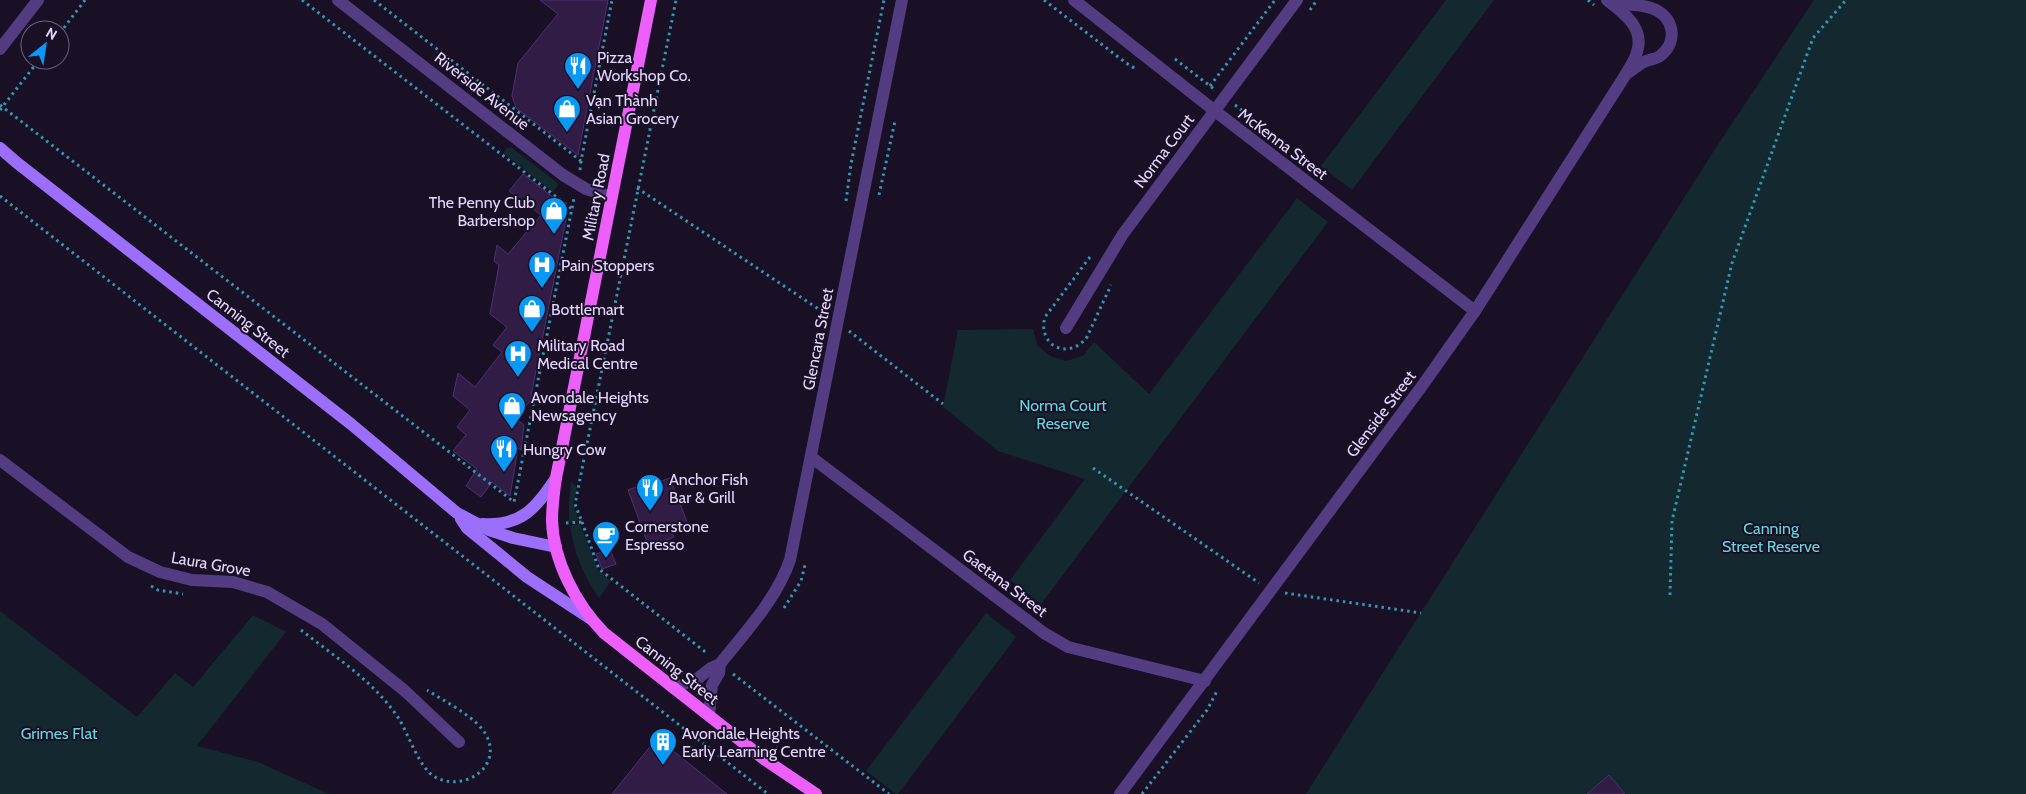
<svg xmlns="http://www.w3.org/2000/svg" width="2026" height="794" viewBox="0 0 2026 794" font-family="Cabin,sans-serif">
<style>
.green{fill:#13282f}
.building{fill:#301c45;stroke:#4f2f71}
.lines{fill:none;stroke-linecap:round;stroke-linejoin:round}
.path{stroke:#3396b3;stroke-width:3;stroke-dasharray:2.5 4;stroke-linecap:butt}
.street{stroke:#533c82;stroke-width:12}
.secondary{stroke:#9b6ffb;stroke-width:12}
.primary{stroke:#ed5ffa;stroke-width:12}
.labels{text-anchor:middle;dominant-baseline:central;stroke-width:4;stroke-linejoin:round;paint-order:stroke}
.poi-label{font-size:16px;fill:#e5d5fe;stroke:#191025;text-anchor:start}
.street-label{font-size:16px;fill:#e5d5fe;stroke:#191025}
.park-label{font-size:16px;fill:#62d7dc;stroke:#191025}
</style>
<rect width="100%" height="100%" fill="#191025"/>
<g class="green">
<polygon points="1446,0 1494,0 1352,190 1321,166"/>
<polygon points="1814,0 2026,0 2026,794 1306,794 1715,149"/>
<polygon points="511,147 559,184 553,192 503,153 507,148"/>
<polygon points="1297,198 1328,222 1041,604 1010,580 1085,479 998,451 943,407 958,330 1033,329 1037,345 1050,356 1066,361 1083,356 1094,342 1149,394"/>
<polygon points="571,481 577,487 573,504 579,521 569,522 569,504"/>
<path d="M580,524L598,570L611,581L599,598C583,575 574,553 570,525Z"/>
<polygon points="0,611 137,717 175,673 193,687 253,615 286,632 197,746 258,762 329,794 0,794"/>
<polygon points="986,613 1016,637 898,794 896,794 866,771"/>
</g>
<g class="building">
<polygon points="540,0 608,0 578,155 516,108 512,96 518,63 558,14"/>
<polygon points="523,174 568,209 530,401 516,419 524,425 521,450 518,448 510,496 492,482 481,497 466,486 477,469 453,451 466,435 457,427 470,410 453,396 458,373 475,387 502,352 493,345 507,327 490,314 499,265 494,261 497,245 508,254 541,215 509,191"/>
<polygon points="670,478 689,527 672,534 674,537 649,547 628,490 652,481 653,484"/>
<polygon points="610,549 616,564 602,569 596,554"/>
<polygon points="657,738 727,794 612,794"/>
<polygon points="1609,775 1625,794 1587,794"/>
</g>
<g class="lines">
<g class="path">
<polyline points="302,0 572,209"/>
<polyline points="374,0 581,161 612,0"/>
<polyline points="1044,0 1126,63 1136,69"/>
<polyline points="1588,0 1594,5"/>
<polyline points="1310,10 1317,0"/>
<polyline points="60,33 85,0"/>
<polyline points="1175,59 1214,89"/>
<polyline points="1210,86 1275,0"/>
<polyline points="0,105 514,502 574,198"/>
<polyline points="1235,105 1289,147"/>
<polyline points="0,110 39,60"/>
<polyline points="580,170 581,161"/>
<polyline points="637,188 826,314"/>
<polyline points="879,195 895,121"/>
<polyline points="0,196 768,794"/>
<polyline points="846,201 851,164 884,0"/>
<path d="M1090,257L1045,317C1037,346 1069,361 1087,337L1111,285"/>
<polyline points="849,331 943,404"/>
<polyline points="1093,468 1259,583"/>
<polyline points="582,522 599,569 708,654"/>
<polyline points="566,523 582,522 575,504 676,0"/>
<polyline points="151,586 158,590 183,594"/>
<polyline points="1285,593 1421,613"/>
<polyline points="1670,595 1672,521 1732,263 1813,38 1846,0"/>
<polyline points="784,608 801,581 805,565"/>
<path d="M301,630C335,657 375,682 399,719C409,735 419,768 435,777C464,793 505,766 485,733C474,716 444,701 427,690"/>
<polyline points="733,674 889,794"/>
<polyline points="1142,794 1207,710 1217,691"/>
</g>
<g class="street">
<polyline points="338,0 563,175 586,189 612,197"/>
<polyline points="1074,0 1215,111 1475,311"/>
<path d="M1613,3C1625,5 1640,4 1651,8C1674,15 1679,42 1660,56C1656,59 1651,59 1646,61C1639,64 1633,70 1626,74"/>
<polyline points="0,49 38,0"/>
<polyline points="1066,328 1123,234 1297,0"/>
<polyline points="811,457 1044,633 1068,647 1205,681"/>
<polyline points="0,460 128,557 160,572 192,580 233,582 267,592 322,624 405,691 459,742"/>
<polyline points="673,688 697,679 711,668 720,664"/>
<path d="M709,716L712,685L719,673L720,664C746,631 776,600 790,560L902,0"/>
<path d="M1120,794L1422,386L1475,311L1626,74C1630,67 1635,60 1637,52C1645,28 1623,12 1607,0"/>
</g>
<g class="secondary">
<polyline points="0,148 16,162 351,424 457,513 489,530 513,538 556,547"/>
<polyline points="461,519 467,528 527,577 591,619"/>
<path d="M482,524C522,526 535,509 556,478"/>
</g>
<path class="primary" d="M651,0L556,478C554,492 552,506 552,520C553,561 576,604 604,633L764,759L816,794"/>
</g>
<defs>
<symbol id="restaurant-pin" viewBox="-11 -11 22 30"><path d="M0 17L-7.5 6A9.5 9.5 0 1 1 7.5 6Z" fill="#0899f7" stroke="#191025"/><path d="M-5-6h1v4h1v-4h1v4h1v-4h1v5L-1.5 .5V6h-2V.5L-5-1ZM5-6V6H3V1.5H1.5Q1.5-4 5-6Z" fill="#fff"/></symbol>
<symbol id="shop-pin" viewBox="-11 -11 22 30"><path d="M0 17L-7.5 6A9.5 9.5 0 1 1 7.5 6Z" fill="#0899f7" stroke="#191025"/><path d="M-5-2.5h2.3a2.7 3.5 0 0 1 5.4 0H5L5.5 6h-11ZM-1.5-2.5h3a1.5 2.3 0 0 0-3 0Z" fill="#fff"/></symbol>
<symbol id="hospital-pin" viewBox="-11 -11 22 30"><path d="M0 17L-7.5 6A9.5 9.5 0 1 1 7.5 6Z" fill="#0899f7" stroke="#191025"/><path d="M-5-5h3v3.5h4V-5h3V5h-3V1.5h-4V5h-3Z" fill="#fff"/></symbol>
<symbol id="cafe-pin" viewBox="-11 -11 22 30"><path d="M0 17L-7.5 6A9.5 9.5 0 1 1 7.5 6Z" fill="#0899f7" stroke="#191025"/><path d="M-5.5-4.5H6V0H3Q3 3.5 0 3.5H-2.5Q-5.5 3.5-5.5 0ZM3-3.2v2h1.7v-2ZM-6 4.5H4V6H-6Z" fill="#fff"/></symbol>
<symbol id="building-pin" viewBox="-11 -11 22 30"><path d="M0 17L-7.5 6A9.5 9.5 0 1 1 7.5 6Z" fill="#0899f7" stroke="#191025"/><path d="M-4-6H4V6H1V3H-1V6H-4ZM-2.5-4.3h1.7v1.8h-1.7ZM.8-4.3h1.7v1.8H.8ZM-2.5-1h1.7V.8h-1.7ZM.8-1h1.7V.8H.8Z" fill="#fff"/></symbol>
</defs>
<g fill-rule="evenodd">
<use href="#restaurant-pin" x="562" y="50" width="32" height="43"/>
<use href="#shop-pin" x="551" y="93" width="32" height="43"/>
<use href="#shop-pin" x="538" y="195" width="32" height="43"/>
<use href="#hospital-pin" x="526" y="249" width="32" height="43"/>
<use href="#shop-pin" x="516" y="293" width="32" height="43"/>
<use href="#hospital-pin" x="502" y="338" width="32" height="43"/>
<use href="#shop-pin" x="496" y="390" width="32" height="43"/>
<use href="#restaurant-pin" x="488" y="433" width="32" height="43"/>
<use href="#restaurant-pin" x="634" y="472" width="32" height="43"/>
<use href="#cafe-pin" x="590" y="519" width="32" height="43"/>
<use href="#building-pin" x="647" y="726" width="32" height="43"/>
</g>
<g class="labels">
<g class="poi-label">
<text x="597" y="57">Pizza<tspan x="597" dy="18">Workshop Co.</tspan></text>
<text x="586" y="100">Vạn Thành<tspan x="586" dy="18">Asian Grocery</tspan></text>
<text x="535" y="202" text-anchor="end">The Penny Club<tspan x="535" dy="18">Barbershop</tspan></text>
<text x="561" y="265">Pain Stoppers</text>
<text x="551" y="309">Bottlemart</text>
<text x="537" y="345">Military Road<tspan x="537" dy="18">Medical Centre</tspan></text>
<text x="531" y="397">Avondale Heights<tspan x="531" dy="18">Newsagency</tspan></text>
<text x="523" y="449">Hungry Cow</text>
<text x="669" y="479">Anchor Fish<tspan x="669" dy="18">Bar &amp; Grill</tspan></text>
<text x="625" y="526">Cornerstone<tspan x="625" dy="18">Espresso</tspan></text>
<text x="682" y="733">Avondale Heights<tspan x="682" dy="18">Early Learning Centre</tspan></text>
</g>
<g class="street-label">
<text transform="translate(482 91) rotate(38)">Riverside Avenue</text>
<text transform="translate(1283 144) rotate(37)">McKenna Street</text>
<text transform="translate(1164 151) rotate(-53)">Norma Court</text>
<text transform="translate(596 197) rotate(-79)">Military Road</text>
<text transform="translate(248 323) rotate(38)">Canning Street</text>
<text transform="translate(818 339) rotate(-79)">Glencara Street</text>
<text transform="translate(1381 414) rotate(-53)">Glenside Street</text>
<text transform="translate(211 564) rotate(10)">Laura Grove</text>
<text transform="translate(1005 583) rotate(37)">Gaetana Street</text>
<text transform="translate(677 670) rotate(38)">Canning Street</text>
</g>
<g class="park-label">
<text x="1063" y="405">Norma Court<tspan x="1063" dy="18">Reserve</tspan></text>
<text x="1771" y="528">Canning<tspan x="1771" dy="18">Street Reserve</tspan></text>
<text x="59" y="733">Grimes Flat</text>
</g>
</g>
<g transform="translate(45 45) rotate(30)"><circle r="24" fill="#191025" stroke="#6b5f7c"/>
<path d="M0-4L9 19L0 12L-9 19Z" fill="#0899f7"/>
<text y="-8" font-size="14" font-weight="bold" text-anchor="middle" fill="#e5d5fe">N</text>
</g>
</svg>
